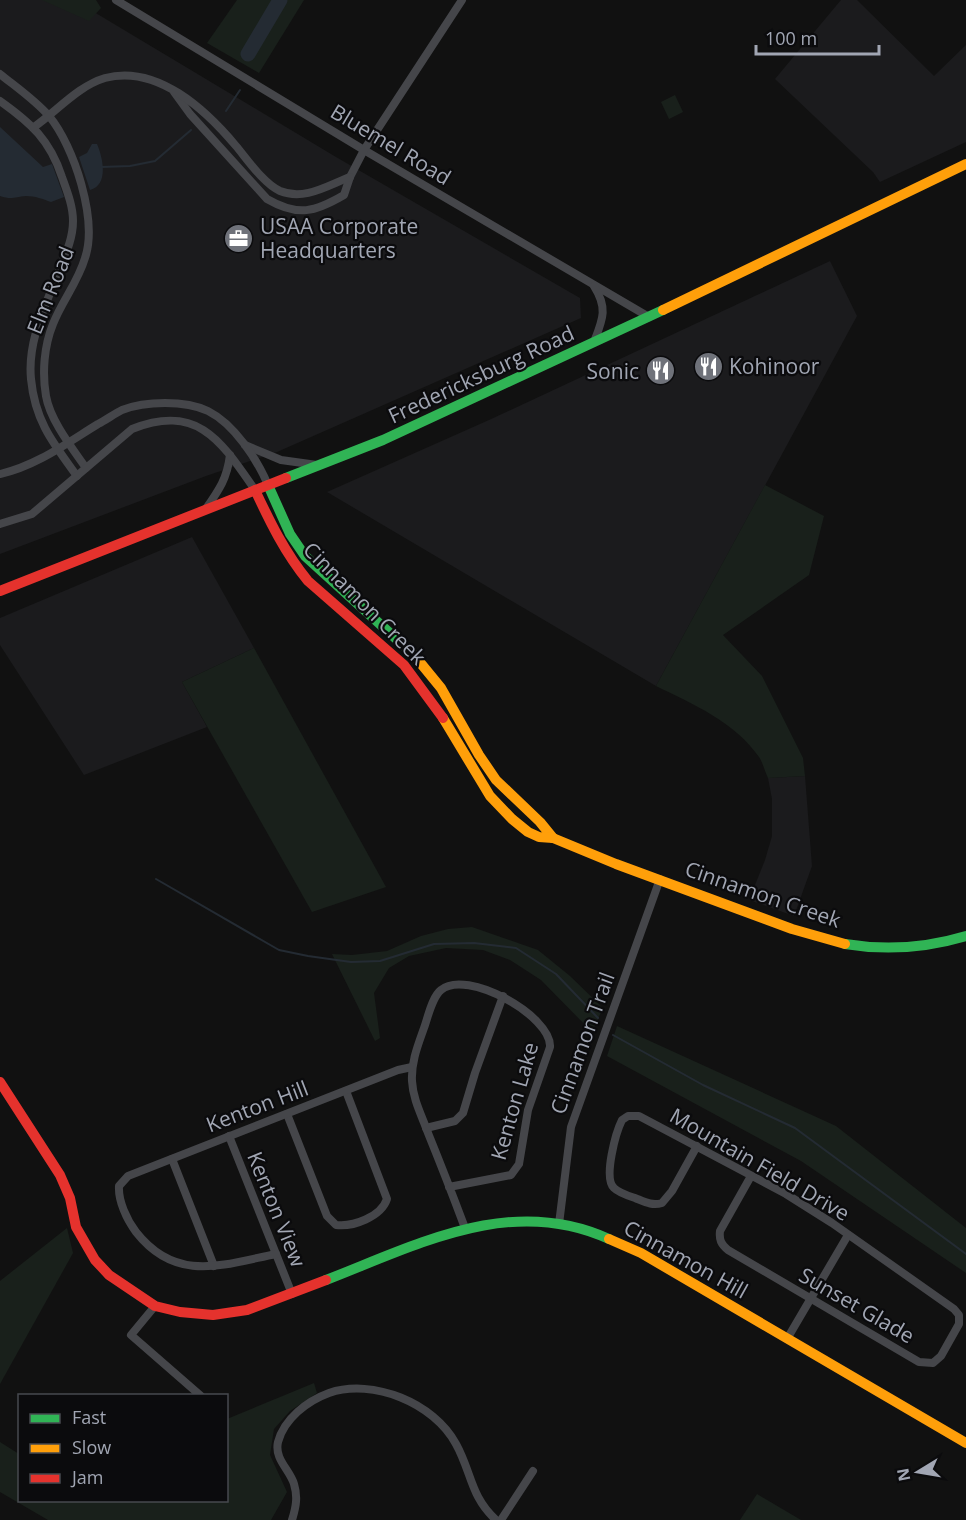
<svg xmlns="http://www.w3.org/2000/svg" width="966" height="1520" viewBox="0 0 966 1520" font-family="'Open Sans',sans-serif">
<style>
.built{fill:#1b1b1d}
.green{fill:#19201b}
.water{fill:#242b33}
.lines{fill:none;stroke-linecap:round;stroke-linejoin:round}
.stream{stroke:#242b33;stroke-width:2}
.river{stroke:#242b33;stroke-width:15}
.street{stroke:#45464a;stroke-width:8}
.fast{stroke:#30b455;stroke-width:10}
.slow{stroke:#ff9f0a;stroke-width:10}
.jam{stroke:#e5322d;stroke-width:10}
.labels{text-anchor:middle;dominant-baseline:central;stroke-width:4.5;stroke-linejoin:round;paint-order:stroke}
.street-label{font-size:21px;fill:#a1a6b3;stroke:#0b0b0d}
.poi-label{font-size:21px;fill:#a1a6b3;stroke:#0b0b0d;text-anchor:start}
</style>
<rect width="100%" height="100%" fill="#111"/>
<g class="built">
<polygon points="0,0 74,0 336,157 580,298 581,318 277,452 206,476 0,554"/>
<polygon points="841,0 857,0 934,76 966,45 966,142 880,182 873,172 775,79"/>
<polygon points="830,261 857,316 656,686 327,492 489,420"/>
<polygon points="192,537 254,648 182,682 207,727 84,775 0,645 0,618"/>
<polygon points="805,776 812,866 794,916 749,900 765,860 772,836 772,799 768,778"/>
</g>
<g class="green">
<polygon points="42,0 96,0 101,8 89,21"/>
<polygon points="237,0 304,0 259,73 207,43"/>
<polygon points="675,95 683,112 669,119 661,102"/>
<path d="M765,485L824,516L809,575L723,635L762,676L803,758L805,776L768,778C765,772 763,763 759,757C735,722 693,704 656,686Z"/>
<polygon points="254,648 386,887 312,912 182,682"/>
<polygon points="472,927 538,950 570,976 603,1008 592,1032 541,980 510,960 483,950 446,948 409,956 389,968 374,993 380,1038 375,1041 332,954 352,955 387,951 421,936 448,929"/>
<polygon points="617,1026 836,1126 966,1228 966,1273 801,1161 607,1056"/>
<polygon points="67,1228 73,1253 0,1384 0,1281"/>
<polygon points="314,1383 317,1393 290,1411 274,1429 270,1455 287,1492 271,1520 48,1520 0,1492 0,1442 19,1454 20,1500 226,1500 227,1419"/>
<polygon points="757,1494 801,1520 740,1520"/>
</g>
<g class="water">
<path d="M0,127L43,167L52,164L64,197L51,202C43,199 35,196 26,196C14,197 12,200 0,196Z"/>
<path d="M92,144H97C103,158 109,185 90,190L79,157L87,153Z"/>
</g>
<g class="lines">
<g class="stream">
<polyline points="226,111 240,90"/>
<polyline points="101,167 130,166 155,161 191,130"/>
<polyline points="156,879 279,950 308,956 351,962 380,961 434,944 474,943 516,948 556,974 598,1018"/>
<polyline points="613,1035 703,1085 795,1128 966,1254"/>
</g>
<polyline class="river" points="248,54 280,0"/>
<g class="street">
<polyline points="116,0 364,150 649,317"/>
<path d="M0,74C16,87 35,100 49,116C74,146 98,220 85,258C78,282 62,301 53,324C44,346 42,373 46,396C50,420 72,448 86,468"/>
<path d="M174,92L190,114L267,199C298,217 315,212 344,195L350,177L364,150L462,0"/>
<path d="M0,101C31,123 50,140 62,177C67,191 73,206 73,221C73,237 67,251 61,265C48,302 27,338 31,379C35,421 53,443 77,476"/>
<path d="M34,127C57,111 78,86 105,78C157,64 206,110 236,146C247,159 264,184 280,191C305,201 328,185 350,177"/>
<path d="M594,342C603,319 608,308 594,286"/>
<polyline points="245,445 281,460 317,465"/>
<path d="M0,474C36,466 67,443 98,424C106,420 114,414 122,410C145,401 185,400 208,411C234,424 257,459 268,485"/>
<path d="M205,510C219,490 227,479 230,455"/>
<path d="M0,524L32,514L132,429C198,403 221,441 255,490"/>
<path d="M287,1114L327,1216L336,1225C353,1227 381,1217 387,1199L346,1091"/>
<polyline points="426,1128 455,1121 463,1113 475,1073 503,996"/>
<polyline points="229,1136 292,1294"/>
<path d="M697,1146L672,1191L662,1203C652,1206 645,1202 635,1198C629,1196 619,1193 614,1188C603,1178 616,1132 622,1120L628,1116H639L786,1194L832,1223L954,1309L959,1315V1324L941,1356L933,1363L919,1362L728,1250C721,1244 719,1240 720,1231L751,1176"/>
<polyline points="172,1159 214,1266"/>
<path d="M449,1187L511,1175L519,1164L528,1110L550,1047C552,1016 466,968 441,990C432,997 428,1017 424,1028C418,1045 411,1062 412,1081C413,1100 422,1116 428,1133C441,1165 453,1196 465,1228"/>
<polyline points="559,1224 571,1127 660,879"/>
<path d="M276,1254C222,1265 176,1283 136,1232C127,1220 118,1201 119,1186L128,1176L398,1070L412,1067"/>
<polyline points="155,1306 131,1335 201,1396"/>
<polyline points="787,1339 848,1235"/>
<path d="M292,1520C296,1507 298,1497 294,1484C290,1470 274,1459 278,1442C284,1419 307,1401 329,1393C373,1378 434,1403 456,1444C472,1473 470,1496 496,1520"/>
<polyline points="501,1520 533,1471"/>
</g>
<g class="fast">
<polyline points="286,478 383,440 663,310"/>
<polyline points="268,485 290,534 305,556 414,655"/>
<path d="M845,944C887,951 926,948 966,936"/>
<path d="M326,1280C417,1245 511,1194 609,1239"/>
</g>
<g class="slow">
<polyline points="663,310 966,164"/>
<polyline points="414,655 441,688 479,755 496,780 540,822 553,838"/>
<polyline points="443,718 490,796 512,819 528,832 539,837 553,838 616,864 792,929 845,944"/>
<polyline points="609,1239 641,1253 966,1443"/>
</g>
<g class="jam">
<path d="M255,490C270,522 285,553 308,581L404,665L443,718"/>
<polyline points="0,591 286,478"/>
<polyline points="0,1082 60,1175 70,1198 76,1227 95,1260 109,1275 155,1306 180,1312 213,1315 247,1310 326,1280"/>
</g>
</g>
<defs>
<symbol id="office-disc" viewBox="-11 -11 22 22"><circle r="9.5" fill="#6f727a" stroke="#0b0b0d"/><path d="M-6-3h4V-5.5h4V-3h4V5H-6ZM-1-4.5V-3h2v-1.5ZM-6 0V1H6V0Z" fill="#fff"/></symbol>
<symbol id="restaurant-disc" viewBox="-11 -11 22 22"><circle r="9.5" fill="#6f727a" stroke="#0b0b0d"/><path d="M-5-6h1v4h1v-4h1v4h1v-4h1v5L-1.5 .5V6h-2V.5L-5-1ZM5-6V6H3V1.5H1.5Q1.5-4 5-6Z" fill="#fff"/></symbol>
</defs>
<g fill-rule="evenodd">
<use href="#office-disc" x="222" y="222" width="33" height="33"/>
<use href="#restaurant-disc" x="692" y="350" width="33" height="33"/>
<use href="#restaurant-disc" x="644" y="354" width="33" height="33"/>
</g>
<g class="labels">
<g class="street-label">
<text transform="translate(391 144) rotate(31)">Bluemel Road</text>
<text transform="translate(50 290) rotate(-68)">Elm Road</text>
<text transform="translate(481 374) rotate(-25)">Fredericksburg Road</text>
<text transform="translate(365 603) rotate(45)">Cinnamon Creek</text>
<text transform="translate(763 894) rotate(19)">Cinnamon Creek</text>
<text transform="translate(582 1043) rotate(-70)">Cinnamon Trail</text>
<text transform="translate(514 1101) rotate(-74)">Kenton Lake</text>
<text transform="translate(257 1106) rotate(-21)">Kenton Hill</text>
<text transform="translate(760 1164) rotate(30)">Mountain Field Drive</text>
<text transform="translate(277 1209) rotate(68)">Kenton View</text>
<text transform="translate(686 1259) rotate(29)">Cinnamon Hill</text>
<text transform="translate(857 1305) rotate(30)">Sunset Glade</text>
</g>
<g class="poi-label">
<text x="260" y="226">USAA Corporate<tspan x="260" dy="24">Headquarters</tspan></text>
<text x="729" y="366">Kohinoor</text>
<text x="639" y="371" text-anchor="end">Sonic</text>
</g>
</g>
<rect x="18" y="1394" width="210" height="108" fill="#0b0b0d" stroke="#47494f" stroke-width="1.5"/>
<rect x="30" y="1414" width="30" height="9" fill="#30b455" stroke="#47494f" stroke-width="1.5"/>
<text x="72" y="1424" font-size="18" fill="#a1a6b3">Fast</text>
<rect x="30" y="1444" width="30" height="9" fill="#ff9f0a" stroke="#47494f" stroke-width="1.5"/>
<text x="72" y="1454" font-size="18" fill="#a1a6b3">Slow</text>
<rect x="30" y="1474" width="30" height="9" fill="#e5322d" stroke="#47494f" stroke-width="1.5"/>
<text x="72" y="1484" font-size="18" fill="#a1a6b3">Jam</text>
<g transform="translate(918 1472) rotate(259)" stroke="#0b0b0d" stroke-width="4.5" paint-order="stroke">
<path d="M0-4.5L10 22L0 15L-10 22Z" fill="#a1a6b3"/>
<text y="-9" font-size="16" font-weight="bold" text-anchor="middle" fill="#a1a6b3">N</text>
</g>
<path d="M756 45v9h123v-9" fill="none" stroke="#a1a6b3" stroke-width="3"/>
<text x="765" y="45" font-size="18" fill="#a1a6b3" stroke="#0b0b0d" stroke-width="4.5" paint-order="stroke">100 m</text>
</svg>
